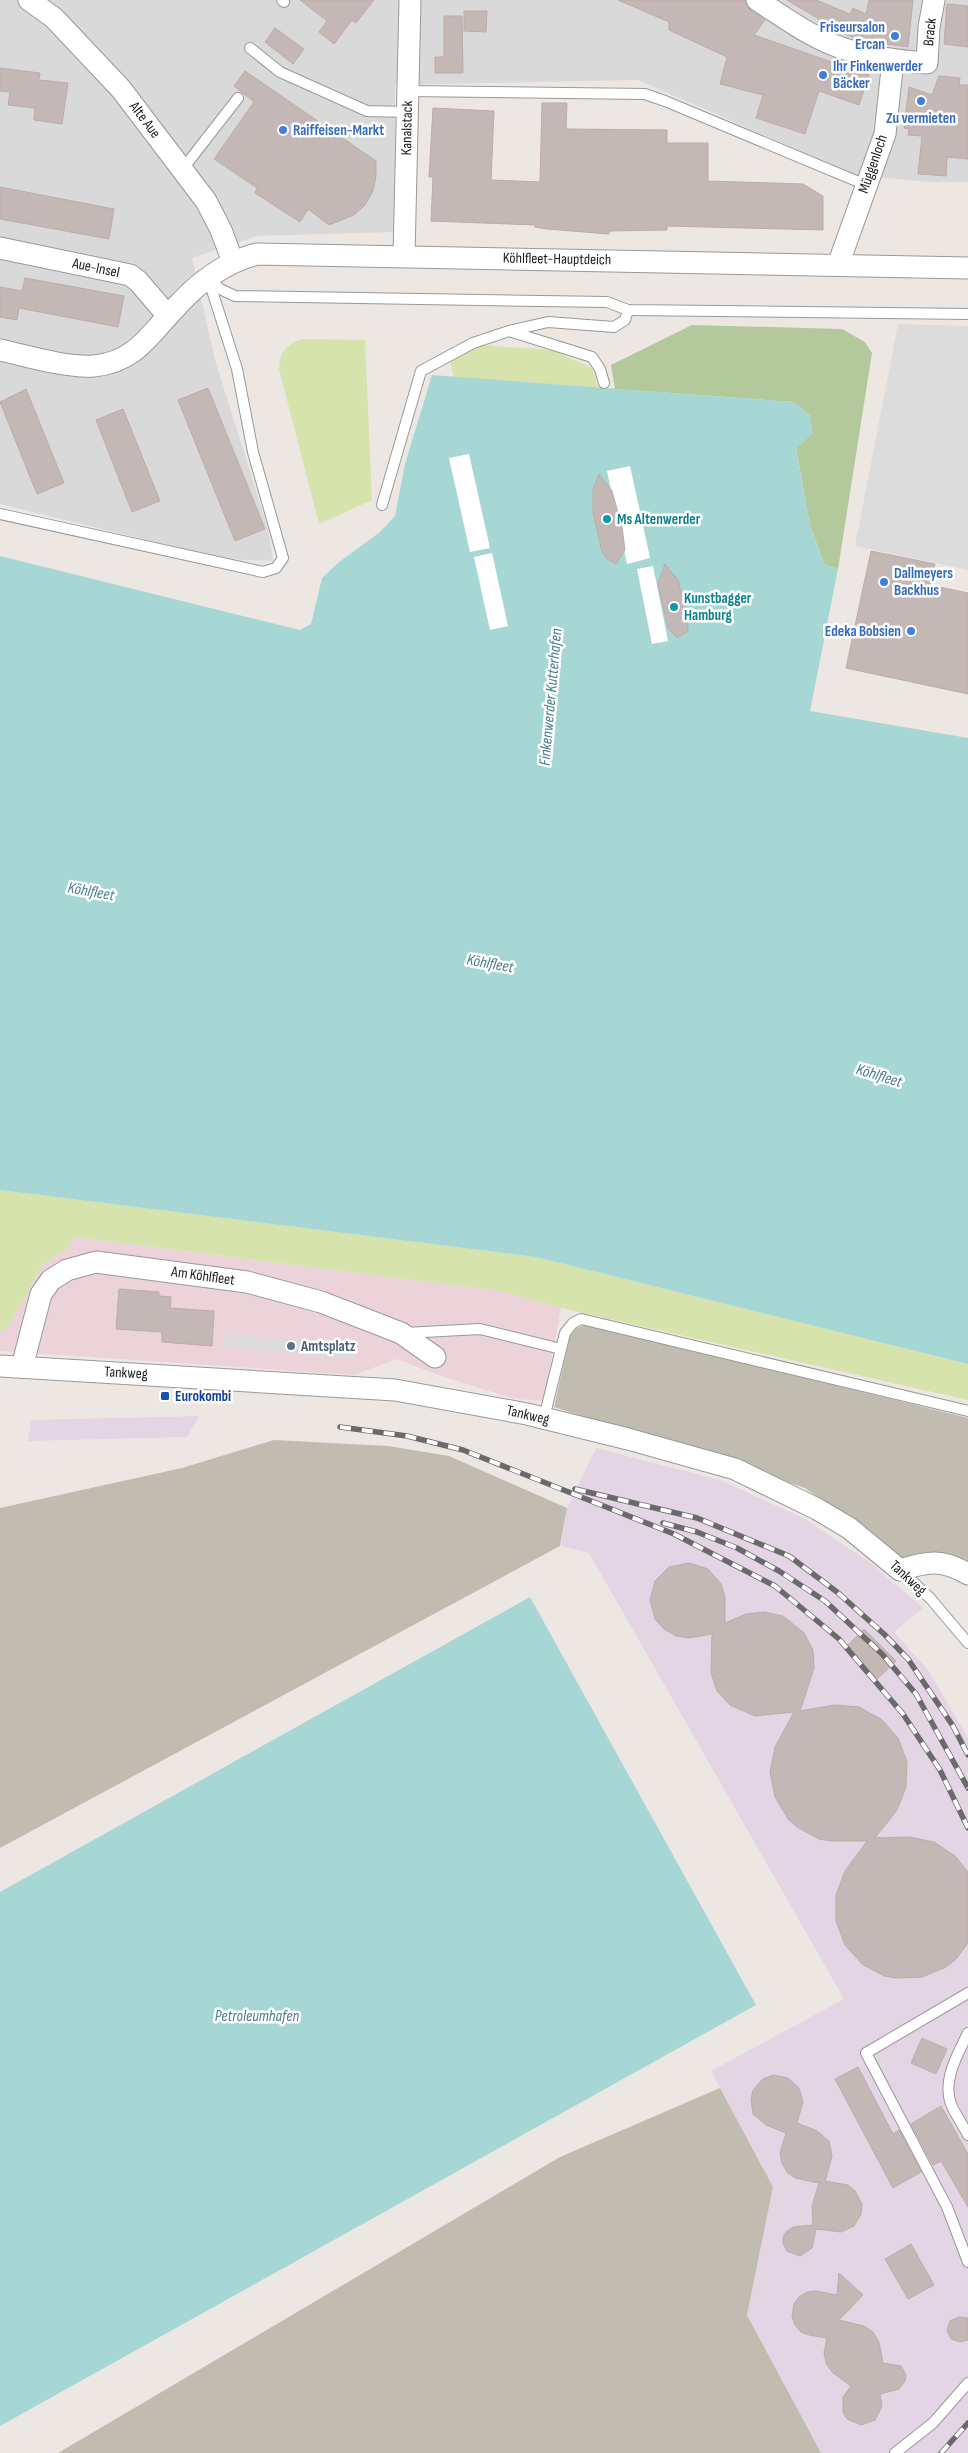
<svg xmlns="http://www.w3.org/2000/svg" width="968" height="2453" viewBox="0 0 968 2453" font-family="'Sofia Sans Condensed',sans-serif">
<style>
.residential{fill:#dad9da}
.commercial{fill:#ecd3d9}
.industrial{fill:#e4d5e5}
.construction{fill:#c0bcaf}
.grass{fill:#d6e3ad}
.forest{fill:#b4c99b}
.parking{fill:#dcdcdc}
.water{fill:#a7d7d5}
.pier{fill:#fff}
.building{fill:#c4b8b7;stroke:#bdaba7}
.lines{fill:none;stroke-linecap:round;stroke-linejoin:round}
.lane-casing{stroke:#999;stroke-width:12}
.street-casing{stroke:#999;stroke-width:23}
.lane{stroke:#fff;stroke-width:10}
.street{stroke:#fff;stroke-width:21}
.rail-casing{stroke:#6a6a6a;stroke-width:5.5}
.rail{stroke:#fff;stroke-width:4;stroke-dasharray:11;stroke-linecap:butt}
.shop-dot{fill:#3f7fe0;stroke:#fff;stroke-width:2}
.culture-dot{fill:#0f9aa8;stroke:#fff;stroke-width:2}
.service-dot{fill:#5c6f8a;stroke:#fff;stroke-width:2}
.transit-dot{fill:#1a4fb4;stroke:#fff;stroke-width:2}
.labels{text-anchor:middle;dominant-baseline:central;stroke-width:5;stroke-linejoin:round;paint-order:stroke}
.shop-label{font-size:15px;font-weight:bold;fill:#366cbe;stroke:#fff;text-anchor:start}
.street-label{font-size:15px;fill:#1c1c1c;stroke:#fff}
.culture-label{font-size:15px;font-weight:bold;fill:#0d838f;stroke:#fff;text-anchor:start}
.service-label{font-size:15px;font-weight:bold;fill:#4e5e75;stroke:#fff;text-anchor:start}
.transit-label{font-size:15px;font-weight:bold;fill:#164399;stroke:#fff;text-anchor:start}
.water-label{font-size:16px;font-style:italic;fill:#487d8d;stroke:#fff}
</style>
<rect width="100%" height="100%" fill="#ede7e3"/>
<polygon class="residential" points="0,0 968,0 968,182 928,182 856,175 638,80 395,85 395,232 257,236 192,258 215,360 268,529 273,561 224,559 0,504"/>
<polygon class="commercial" points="73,1237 500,1291 561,1308 544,1401 515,1399 438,1375 397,1359 354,1375 0,1351 0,1332 9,1326 43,1264 67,1249"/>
<g class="industrial">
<polygon points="199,1416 187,1437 28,1441 31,1420"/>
<polygon points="596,1448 720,1480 803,1518 868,1561 923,1608 894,1632 928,1670 968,1738 968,2453 821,2453 747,2315 773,2187 711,2071 844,1999 589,1553 561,1546 567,1508"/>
</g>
<g class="construction">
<polygon points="587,1324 968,1418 968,1566 901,1558 805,1488 554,1407 570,1336 577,1328"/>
<polygon points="274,1440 388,1446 449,1456 567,1508 560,1546 0,1848 0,1508 182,1468"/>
<polygon points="720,2088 773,2187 747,2315 821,2453 58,2453 560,2157"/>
</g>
<g class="grass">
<path d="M301,339L365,340L372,500L319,524L279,369C279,353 286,345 301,339Z"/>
<polygon points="478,345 553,350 592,368 598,388 454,377 450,361"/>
<polygon points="0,1190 536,1257 968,1364 968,1400 561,1308 500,1291 74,1237 67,1249 43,1264 9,1326 0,1332"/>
</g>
<polygon class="forest" points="692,325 842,329 865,342 872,353 838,569 824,564 810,525 796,448 810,416 794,402 615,389 611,365"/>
<g class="parking">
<polygon points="898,324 968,326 968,570 855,546"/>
<polygon points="226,1334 356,1346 354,1359 225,1347"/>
</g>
<g class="water">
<polygon points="432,375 794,402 810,416 813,433 796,449 810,525 824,564 838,569 810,711 968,738 968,1364 536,1257 0,1190 0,556 300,630 311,624 322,578 338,563 380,532 395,516 405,464"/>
<polygon points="530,1597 756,2005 0,2426 0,1892"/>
</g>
<g class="pier">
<polygon points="469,454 490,548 470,552 449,458"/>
<polygon points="630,466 650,558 627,564 607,471"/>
<polygon points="492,553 508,626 490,630 474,557"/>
<polygon points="653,566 668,641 652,644 637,569"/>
</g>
<g class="building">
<polygon points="300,0 374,0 356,23 352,20 334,44 319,32 327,21"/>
<polygon points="618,0 745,0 750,10 765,20 754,35 869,75 859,105 819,91 805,134 756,118 763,95 720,84 727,57 669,30 669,22"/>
<polygon points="787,0 816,0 850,14 853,8 866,14 869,0 913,0 908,47 860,40 818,23 819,19"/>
<polygon points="947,4 968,6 968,47 944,44"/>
<polygon points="464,11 487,11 486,32 464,31"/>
<polygon points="444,16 462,16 463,73 435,73 435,57 444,57"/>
<polygon points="275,28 304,49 293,64 265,42"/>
<polygon points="0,68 40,73 39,80 68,83 62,124 34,120 35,108 8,105 10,92 0,91"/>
<polygon points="245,71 376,161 376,176 373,191 365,205 354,215 329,225 308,209 300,222 255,193 257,188 214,159 254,102 234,86"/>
<polygon points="939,76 960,78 959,85 968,85 968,159 947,157 946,176 918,174 922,136 908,135 909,129 904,128 909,87 932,95"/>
<polygon points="542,103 567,103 566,129 667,130 667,143 708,143 708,181 803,184 823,196 823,230 667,226 667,230 609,231 609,234 547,229 535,227 535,225 431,221 433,177 429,177 433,108 494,111 491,180 540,182"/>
<polygon points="0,187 114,209 109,239 0,219"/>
<polygon points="25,278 124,296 118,327 19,308 17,320 0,317 0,287 22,291"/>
<polygon points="208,388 265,529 235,541 178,400"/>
<polygon points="26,389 64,483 37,494 0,402"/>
<polygon points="123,409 160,501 132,512 96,420"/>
<polygon points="599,474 612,491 622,527 625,550 616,564 607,559 602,552 593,513 593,490"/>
<polygon points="871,551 935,564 930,585 968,593 968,694 846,668"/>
<polygon points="665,564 678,580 687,613 688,631 677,638 668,628 658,584"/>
<polygon points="119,1289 159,1292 159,1296 171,1297 170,1308 214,1311 212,1346 162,1342 162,1332 116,1329"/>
<polygon points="689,1563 708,1569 721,1584 725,1597 725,1623 746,1614 764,1612 783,1616 804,1633 813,1650 814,1668 800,1711 834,1705 859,1707 881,1719 898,1738 907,1762 906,1787 897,1810 875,1838 909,1837 934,1842 955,1856 968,1872 968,1943 956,1959 946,1967 922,1977 897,1978 884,1976 862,1964 845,1945 836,1921 836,1895 845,1871 867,1841 832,1841 819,1839 797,1827 788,1819 775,1797 770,1772 775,1747 794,1712 755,1716 730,1705 717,1691 711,1673 712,1634 689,1638 676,1636 664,1629 655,1619 650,1600 655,1581 669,1567"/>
<polygon points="864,1629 896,1661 875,1681 844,1649"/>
<polygon points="922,2038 947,2049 936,2074 911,2063"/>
<polygon points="858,2067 893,2134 899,2130 921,2172 893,2188 835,2079"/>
<polygon points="773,2075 788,2078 799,2088 803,2102 797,2123 817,2131 829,2141 832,2156 825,2181 848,2185 855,2191 862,2204 861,2214 854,2226 841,2232 816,2229 812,2248 800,2256 787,2251 783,2243 783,2237 786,2232 793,2227 813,2225 812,2206 819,2183 795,2178 787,2172 782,2163 780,2153 786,2133 766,2125 753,2114 751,2100 753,2090 763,2079"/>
<polygon points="941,2106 968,2154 968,2207 941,2161 933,2165 911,2124"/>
<polygon points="911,2244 934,2285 908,2299 885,2259"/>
<polygon points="839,2273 863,2295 839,2320 864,2326 873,2332 879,2342 883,2363 901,2366 906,2375 905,2381 899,2389 880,2394 882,2406 875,2420 861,2425 847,2419 843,2412 843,2397 851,2386 832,2372 826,2363 824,2352 827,2338 809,2335 801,2332 795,2325 792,2317 794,2304 799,2297 807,2292 816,2291 837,2295"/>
<polygon points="959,2317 968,2318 968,2340 960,2342 951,2339 947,2330 950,2321"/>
</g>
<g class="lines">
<defs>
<g id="lane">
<polyline points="282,0 284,2"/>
<polyline points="250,48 280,72 367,111 407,112"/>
<polyline points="408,91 645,94 665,101 866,185"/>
<polyline points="182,170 238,98"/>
<polyline points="208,278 220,289 235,296 607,302 628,310 968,314"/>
<polyline points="604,383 600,369 592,357 509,331 548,322 614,327 625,320 628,310"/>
<polyline points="382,505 421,371 473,343 509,331"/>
<polyline points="0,514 263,572 276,568 283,558 253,452 237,369 209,281"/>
<polyline points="405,1333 480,1329 561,1349"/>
<polyline points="544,1418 565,1333 573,1323 581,1319 968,1411"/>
<polyline points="900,1570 930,1598 968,1643"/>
<polyline points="968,1993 866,2053 947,2207 968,2262"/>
<path d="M968,2033C958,2054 942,2080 951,2104C955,2114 963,2125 968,2135"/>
<polyline points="895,2453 933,2423 968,2383"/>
</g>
<g id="street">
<polyline points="29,0 54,18 121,89 206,201 221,230 233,262"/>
<path d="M757,0C785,18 816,41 848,50C873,58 900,61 927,63L929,27L934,0"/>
<polyline points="0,248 130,275 138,281 168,316"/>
<polyline points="404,256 410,0"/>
<polyline points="838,265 885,134 893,60"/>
<path d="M0,350C28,356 66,368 94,366C137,362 151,332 178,305C200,281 225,262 257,254L968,268"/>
<path d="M0,1366L395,1390L527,1414L628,1439L735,1469L817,1509L849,1528L900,1570C929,1561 942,1559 968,1574"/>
<polyline points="22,1367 41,1294 51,1280 67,1270 96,1262 247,1282 321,1302 401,1333 435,1357"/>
</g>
</defs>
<use href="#lane" class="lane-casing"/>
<use href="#street" class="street-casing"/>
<use href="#lane" class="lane"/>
<use href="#street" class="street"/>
<defs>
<g id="rail">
<polyline points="340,1427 407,1436 463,1450 674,1534 775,1586 839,1639 903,1714 940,1770 968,1828"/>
<polyline points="575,1489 697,1518 789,1556 837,1592 884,1634 908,1659 953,1726 968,1755"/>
<polyline points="663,1523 697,1532 737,1548 779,1571 825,1601 882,1654 916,1694 968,1788"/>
<polyline points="941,2453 968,2423"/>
</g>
</defs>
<use href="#rail" class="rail-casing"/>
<use href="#rail" class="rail"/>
</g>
<g class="shop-dot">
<circle cx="895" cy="36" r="5"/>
<circle cx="823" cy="75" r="5"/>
<circle cx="921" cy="101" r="5"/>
<circle cx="283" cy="130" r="5"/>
<circle cx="884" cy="582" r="5"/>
<circle cx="911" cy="631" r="5"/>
</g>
<g class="culture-dot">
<circle cx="607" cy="519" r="5"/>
<circle cx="674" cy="607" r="5"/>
</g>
<circle class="service-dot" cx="291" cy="1346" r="5"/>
<rect class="transit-dot" x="160" y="1391" width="10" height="10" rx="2.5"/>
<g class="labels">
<g class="shop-label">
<text x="885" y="27" text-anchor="end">Friseursalon<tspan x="885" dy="17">Ercan</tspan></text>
<text x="833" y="66">Ihr Finkenwerder<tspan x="833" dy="17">Bäcker</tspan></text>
<text x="921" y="118" text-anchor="middle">Zu vermieten</text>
<text x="293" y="130">Raiffeisen-Markt</text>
<text x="894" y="573">Dallmeyers<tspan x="894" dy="17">Backhus</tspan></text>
<text x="901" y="631" text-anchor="end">Edeka Bobsien</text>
</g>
<g class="street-label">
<text transform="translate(930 32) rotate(-84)">Brack</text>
<text transform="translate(145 120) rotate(53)">Alte Aue</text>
<text transform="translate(407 128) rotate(-89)">Kanalstack</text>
<text transform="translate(873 164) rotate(-71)">Müggenloch</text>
<text transform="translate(557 259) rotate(1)">Köhlfleet-Hauptdeich</text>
<text transform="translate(96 268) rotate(12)">Aue-Insel</text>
<text transform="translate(203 1276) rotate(8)">Am Köhlfleet</text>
<text transform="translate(126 1373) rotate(3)">Tankweg</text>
<text transform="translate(528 1415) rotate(13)">Tankweg</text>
<text transform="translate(908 1578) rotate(43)">Tankweg</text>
</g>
<g class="culture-label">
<text x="617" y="519">Ms Altenwerder</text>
<text x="684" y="598">Kunstbagger<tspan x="684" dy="17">Hamburg</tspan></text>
</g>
<g class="service-label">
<text x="301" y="1346">Amtsplatz</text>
</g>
<g class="transit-label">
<text x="175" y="1396">Eurokombi</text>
</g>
<g class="water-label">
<text transform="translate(551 697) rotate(-85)">Finkenwerder Kutterhafen</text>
<text transform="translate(91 892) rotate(10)">Köhlfleet</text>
<text transform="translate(490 964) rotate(10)">Köhlfleet</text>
<text transform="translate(879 1076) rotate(17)">Köhlfleet</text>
<text x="257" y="2016">Petroleumhafen</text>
</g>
</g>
</svg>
